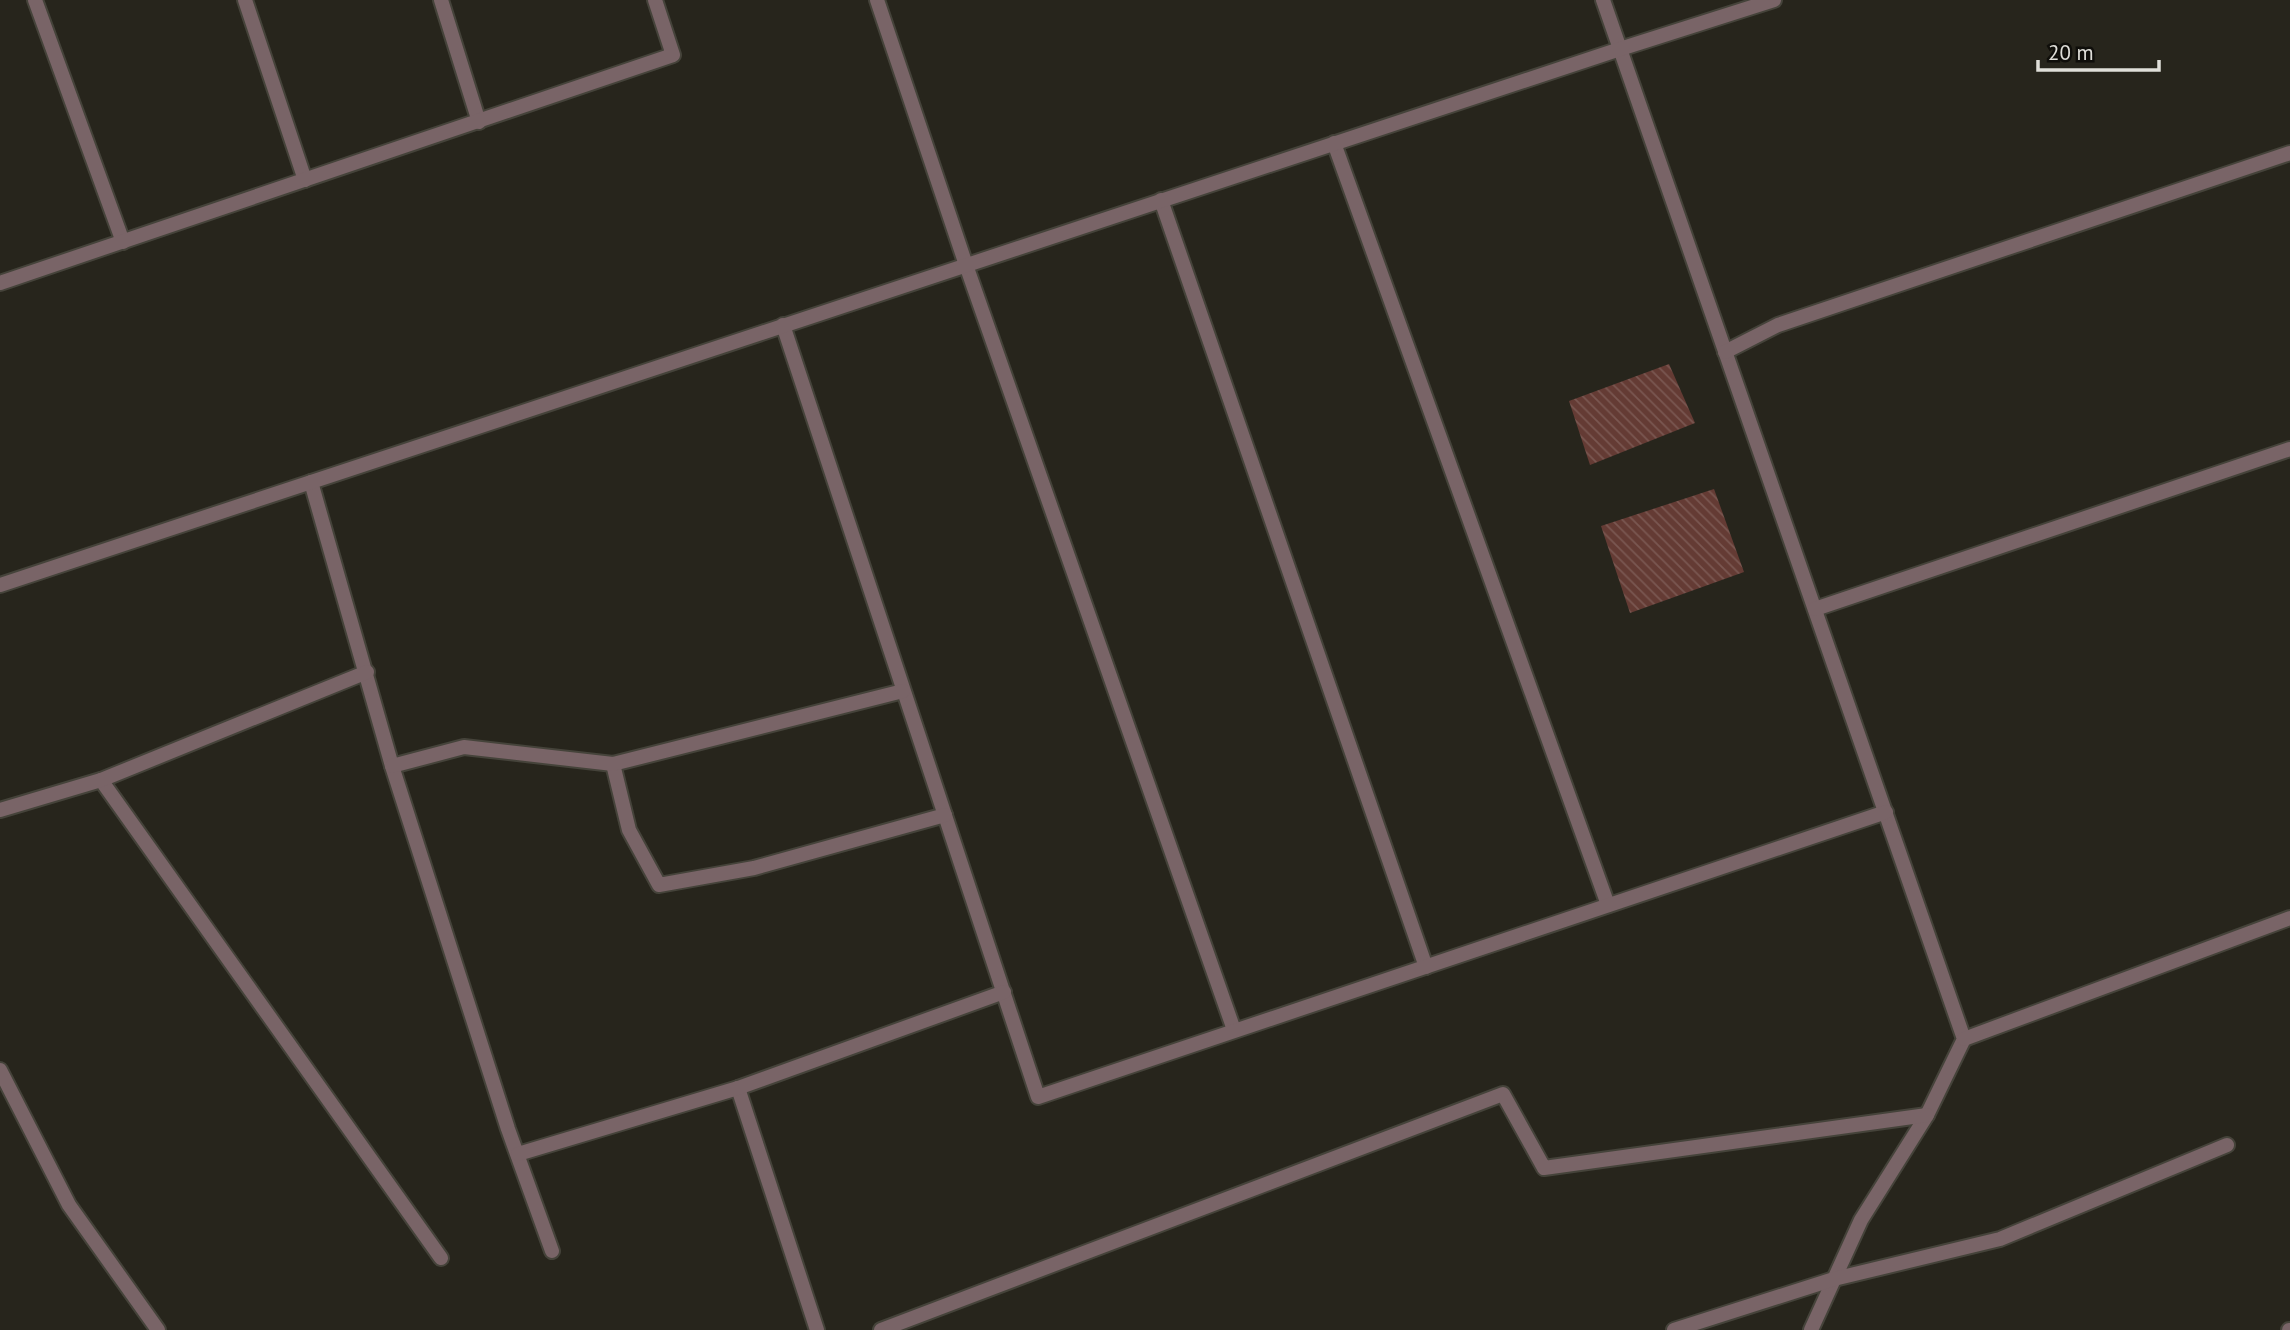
<svg xmlns="http://www.w3.org/2000/svg" width="2290" height="1330" viewBox="0 0 2290 1330" font-family="'PT Sans',sans-serif">
<style>
.building{fill:url(#building-back-hatch)}
.lines{fill:none;stroke-linecap:round;stroke-linejoin:round}
.minor-casing{stroke:#45433a;stroke-width:18}
.tertiary-casing{stroke:#45433a;stroke-width:18}
.minor{stroke:#796467;stroke-width:14}
.tertiary{stroke:#796467;stroke-width:14}
</style>
<defs>
<pattern id="building-back-hatch" width="6" height="6" patternUnits="userSpaceOnUse" patternTransform="scale(1.75)"><rect width="6" height="6" fill="#643b34"/><path d="M-1 5l2 2M0 0l6 6M5-1l2 2" fill="none" stroke="#7a5751"/></pattern>
</defs>
<rect width="100%" height="100%" fill="#27251c"/>
<g class="building">
<polygon points="1669,364 1695,423 1590,465 1569,401"/>
<polygon points="1714,489 1744,572 1630,613 1601,526"/>
</g>
<g class="lines">
<defs>
<g id="minor">
<polyline points="35,0 123,242"/>
<polyline points="245,0 305,180"/>
<polyline points="441,0 479,122"/>
<polyline points="877,0 966,265 1234,1030"/>
<polyline points="1603,0 1964,1039 1927,1115 1861,1220 1811,1330"/>
<polyline points="1334,143 1608,905"/>
<polyline points="1161,200 1426,967"/>
<polyline points="0,283 673,55 655,0"/>
<polyline points="783,325 1038,1097 1886,812"/>
<polyline points="1725,352 1778,325 2290,153"/>
<polyline points="311,482 392,766 508,1129 552,1251"/>
<polyline points="0,585 1620,49 1774,0"/>
<polyline points="1815,609 2290,449"/>
<polyline points="613,764 629,830 659,885 754,868 945,815"/>
<polyline points="392,766 464,747 613,764 903,691"/>
<polyline points="101,780 441,1258"/>
<polyline points="0,810 101,780 367,672"/>
<polyline points="1964,1039 2290,918"/>
<polyline points="738,1088 817,1330"/>
<polyline points="518,1154 738,1088 1004,992"/>
<polyline points="881,1330 1503,1094 1544,1168 1927,1115"/>
<polyline points="1674,1330 1834,1279 2000,1239 2227,1145"/>
<polyline points="2289,1330 2290,1330"/>
</g>
<polyline id="tertiary" points="0,1070 69,1205 158,1330"/>
</defs>
<use href="#minor" class="minor-casing"/>
<use href="#tertiary" class="tertiary-casing"/>
<use href="#minor" class="minor"/>
<use href="#tertiary" class="tertiary"/>
</g>
<path d="M2038 60v10h121v-10" fill="none" stroke="#e0dfd9" stroke-width="3.5"/>
<text x="2048" y="60" font-size="21" fill="#e0dfd9" stroke="#0f0e0a" stroke-width="5" paint-order="stroke">20 m</text>
</svg>
